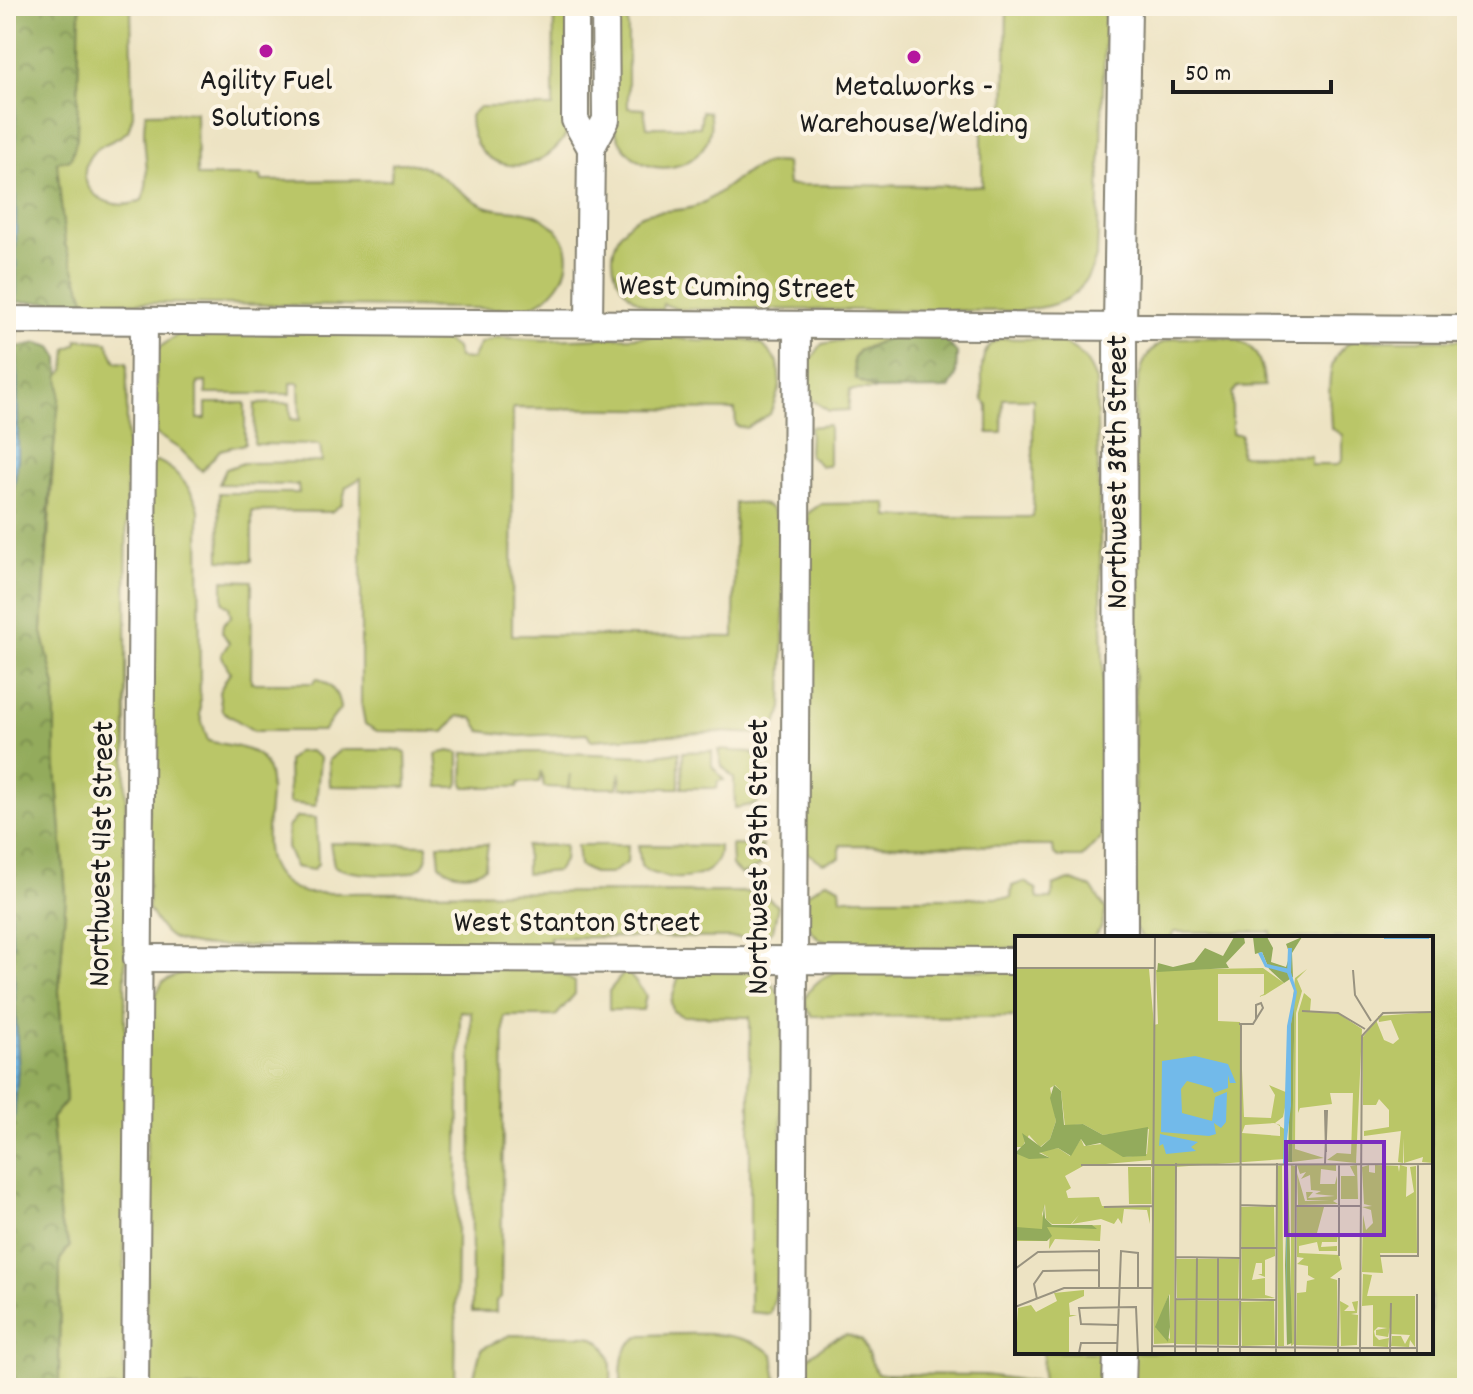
<svg xmlns="http://www.w3.org/2000/svg" width="1473" height="1394" viewBox="0 0 1473 1394" font-family="Dekko,sans-serif">
<style>
.green{fill:#bac667;stroke:#6b7142;stroke-width:2}
.forest{fill:url(#forest-crowns);stroke:#58643c;stroke-width:2}
.water{fill:url(#water-rules);stroke:#476b83;stroke-width:2}
.lines{fill:none;stroke-linecap:round;stroke-linejoin:round}
.minor-casing{stroke:#848070;stroke-width:30}
.major-casing{stroke:#848070;stroke-width:36}
.minor{stroke:#fff;stroke-width:26}
.major{stroke:#fff;stroke-width:32}
.poi-dot{fill:#b5179e;stroke:#fcf5e5;stroke-width:3}
.labels{text-anchor:middle;dominant-baseline:central;stroke-width:8;stroke-linejoin:round;paint-order:stroke}
.poi-label{font-size:32px;fill:#1c1c1c;stroke:#fcf5e5}
.street-label{font-size:32px;fill:#1c1c1c;stroke:#fcf5e5}
.inset-river{fill:none;stroke:#72baea;stroke-width:4}
.inset-road{fill:none;stroke:#999380;stroke-width:2}
.view{fill:#7b2cbf;fill-opacity:0.15;stroke:#7b2cbf;stroke-width:4}
.inset-edge{fill:none;stroke:#1c1c1c;stroke-width:4}
</style>
<defs>
<pattern id="forest-crowns" width="20" height="18" patternUnits="userSpaceOnUse" patternTransform="scale(2)"><rect width="20" height="18" fill="#93ab5c"/><path d="M2 6a3 3 0 1 1 6 0M12 15a3 3 0 1 1 6 0" fill="none" stroke="#778a4b"/></pattern>
<pattern id="water-rules" width="6" height="5" patternUnits="userSpaceOnUse" patternTransform="scale(2)"><rect width="6" height="5" fill="#72baea"/><path d="M0 2.5h6" fill="none" stroke="#629fc8"/></pattern>
</defs>
<rect width="100%" height="100%" fill="#fcf5e5"/>
<filter id="ink" filterUnits="userSpaceOnUse"><feTurbulence type="fractalNoise" baseFrequency=".0125" numOctaves="2"/><feDisplacementMap in="SourceGraphic" scale="16" xChannelSelector="R" yChannelSelector="G"/><feConvolveMatrix kernelMatrix="1 2 1 2 8 2 1 2 1" color-interpolation-filters="sRGB"/></filter>
<filter id="wash" filterUnits="userSpaceOnUse"><feTurbulence type="fractalNoise" baseFrequency=".006" numOctaves="4" result="noise"/><feDisplacementMap in="SourceGraphic" scale="32" xChannelSelector="R" yChannelSelector="G"/><feGaussianBlur stdDeviation="1.8" result="paint"/><feColorMatrix in="noise" values="0 0 0 0 0 0 0 0 0 0 0 0 0 0 0 0 0 1.4 0 .05"/><feComposite in="paint" operator="in"/></filter>
<g filter="url(#wash)">
<rect width="100%" height="100%" fill="#ede3c3"/>
<g class="green">
<path d="M80,6H131L133,115L128,131C115,143 96,143 88,160C73,192 114,215 142,200C154,174 139,141 146,113L196,112L197,176H261L262,181L391,180L392,164C434,157 449,189 483,205C501,214 525,207 542,218C587,245 568,294 524,309L86,302L65,244L56,162L71,159Z"/>
<path d="M554,6H569L566,135C539,181 470,175 470,116L479,107H553Z"/>
<path d="M613,6H628V108L644,109L647,127H700L702,111L709,112C723,170 631,197 612,121Z"/>
<path d="M1007,6H1106L1097,254C1083,301 1062,305 1017,311L678,309L663,304L662,310C618,305 593,251 633,220C651,206 678,215 699,205C727,192 751,157 786,163L788,185L982,186V116H1005Z"/>
<path d="M353,332L440,338L456,348L458,358L472,359L480,343L498,337L543,340L660,336L698,341L750,340L762,344L778,362L780,387L770,414L746,428L736,426L735,410L513,408L512,635L734,637L735,503C746,503 762,501 771,509C790,526 782,680 782,712L774,727L759,734L718,732L591,740L587,733L519,736L481,731L473,718L458,716L444,732L377,731L365,724L361,702V478L346,487L342,504L331,512L252,511V561L220,560L219,493H299L298,485L219,484L226,469L243,463L322,462L320,445L254,444L255,404L290,403L291,419L300,420L299,383H291V394H206V382L198,383V419H206V403H245V444L220,450L202,471L181,450L156,434V350L180,333Z"/>
<polygon points="893,336 858,351 853,360 856,379 877,390 850,390 848,410 829,411 806,396 807,365 822,344 860,337"/>
<path d="M1002,338C1045,341 1079,332 1096,381L1107,821L1103,835L1082,857H1059L1054,854L1053,846L840,845V858L823,863L804,851L808,513L821,504L887,503L888,517H1033V399H1003L1002,433H988V405L983,400C982,377 976,346 1002,338Z"/>
<path d="M1175,338C1221,338 1262,327 1264,386L1237,387L1232,393V434H1241L1240,455L1311,456V465H1337L1342,460V435L1331,428C1330,397 1321,356 1354,340H1467V1388H1129L1132,1352H1431V938H1272L1271,932H1174L1171,938H1143L1134,927L1135,408C1138,377 1140,346 1175,338Z"/>
<polygon points="77,339 107,342 116,362 127,363 124,1388 59,1388 60,1260 70,1246 60,1223 52,1118 66,1101 59,991 66,895 55,756 55,686 42,632 59,375 65,370 67,349 77,344"/>
<polygon points="829,425 829,466 821,466 809,455 810,427"/>
<path d="M156,461C174,465 195,493 199,510L200,715L208,741C224,745 250,746 261,758C291,788 232,872 306,893L746,892L765,896L778,906L773,930L762,938L550,937V943L542,947L203,946C171,942 164,937 148,908L150,468Z"/>
<path d="M223,580L252,581L251,683H313L317,678C331,685 339,693 340,709L323,731H254L222,711L219,692L230,672L221,655L229,643L222,632L223,624L231,617L229,607L223,602Z"/>
<polygon points="340,750 401,750 406,753 407,787 330,786 329,760"/>
<polygon points="718,750 751,752 763,763 762,795 756,804 735,808 734,778 722,766"/>
<polygon points="310,751 320,758 316,806 289,803 288,761 296,752"/>
<polygon points="449,751 459,753 459,783 457,787 439,787 436,754"/>
<polygon points="712,751 712,766 724,780 718,781 717,788 682,788 683,752"/>
<polygon points="537,752 648,756 679,752 679,788 621,788 620,772 617,788 570,788 570,774 568,788 544,787 541,771 539,782 519,783 518,787 465,787 463,783 464,753"/>
<polygon points="297,817 316,818 318,864 313,870 295,867 287,848 288,827"/>
<path d="M330,843L427,845C427,854 428,862 420,868C406,879 348,875 334,866Z"/>
<path d="M438,844H488L485,867C471,877 453,876 440,865Z"/>
<polygon points="565,845 564,861 557,871 526,874 526,846"/>
<polygon points="577,845 628,845 627,863 610,874 595,874 579,866"/>
<path d="M638,845L719,846C722,884 663,885 641,866Z"/>
<polygon points="731,845 762,846 760,866 741,875 732,866"/>
<polygon points="1069,880 1092,888 1106,910 1101,928 1093,938 1017,938 1017,949 835,947 834,943 820,940 807,926 805,895 827,881 840,887 841,898 1011,898 1012,886 1024,882 1036,889 1038,899 1052,899 1053,886"/>
<polygon points="196,966 552,969 575,982 575,994 556,1016 504,1016 501,1297 496,1301 496,1312 472,1312 471,1012 460,1011 455,1388 146,1388 147,1010 163,982"/>
<path d="M714,969C746,969 775,970 783,1006L780,1279L770,1314L750,1312V1017L682,1016L673,1011L671,1003L678,978Z"/>
<path d="M842,969L1017,970V1017L812,1016C792,994 824,975 842,969Z"/>
<polygon points="623,974 629,974 646,995 643,1010 609,1010 609,991"/>
<path d="M510,1335L589,1336C613,1345 612,1365 611,1388H471L481,1349Z"/>
<path d="M643,1335C686,1335 737,1326 773,1354L778,1388H621C621,1364 619,1346 643,1335Z"/>
<path d="M847,1335L862,1340L877,1374L985,1375L1042,1383L1043,1352H1103V1388H802L804,1360C817,1352 829,1338 847,1335Z"/>
</g>
<g class="forest">
<polygon points="14,6 80,6 77,138 71,159 57,162 65,244 86,302 16,302"/>
<polygon points="893,336 944,338 957,353 956,376 949,389 877,390 856,379 853,360 858,351"/>
<polygon points="38,343 52,347 59,358 60,392 50,484 42,632 55,686 55,756 66,895 59,991 66,1101 52,1118 60,1223 70,1246 60,1260 59,1388 6,1388 6,1228 18,1063 6,826 6,544 18,457 17,347"/>
</g>
<g class="water">
<polygon points="6,6 14,6 18,457 6,544"/>
<polygon points="6,826 18,1063 6,1228"/>
</g>
</g>
<g filter="url(#ink)">
<g class="lines">
<defs>
<g id="minor">
<polyline points="575,6 575,120 591,148"/>
<polyline points="6,320 1467,329"/>
<polyline points="589,322 591,148 606,120 605,6"/>
<polyline points="137,958 1017,961"/>
<polyline points="135,1388 144,321"/>
<polyline points="792,1388 797,325"/>
</g>
<g id="major">
<polyline points="1121,938 1120,326 1125,6"/>
<polyline points="1119,1388 1120,1352"/>
</g>
</defs>
<use href="#minor" class="minor-casing"/>
<use href="#major" class="major-casing"/>
<use href="#minor" class="minor"/>
<use href="#major" class="major"/>
</g>
</g>
<g class="poi-dot">
<circle cx="266" cy="51" r="8"/>
<circle cx="914" cy="57" r="8"/>
</g>
<g class="labels">
<g class="poi-label">
<text x="266" y="83">Agility Fuel<tspan x="266" dy="37">Solutions</tspan></text>
<text x="914" y="89">Metalworks -<tspan x="914" dy="37">Warehouse/Welding</tspan></text>
</g>
<g class="street-label">
<text transform="translate(737 290) rotate(1)">West Cuming Street</text>
<text transform="translate(1120 472) rotate(-90)">Northwest 38th Street</text>
<text transform="translate(104 854) rotate(-89)">Northwest 41st Street</text>
<text transform="translate(761 857) rotate(-90)">Northwest 39th Street</text>
<text x="577" y="925">West Stanton Street</text>
</g>
</g>
<g transform="translate(1015 936)">
<rect width="418" height="418" fill="#ede3c3"/>
<path d="M0,32L134,33L139,89L143,88L141,34L248,32L269,47L250,59L243,61L249,58V38H203V85L225,86L229,181L256,182L260,159L254,149L273,157L268,181L260,187L271,194L270,223L160,231L159,407L139,408L136,224L68,230L50,240L56,252L51,255L53,262L84,261L87,270L135,271V288L132,274L109,273L107,288L103,282L99,288L86,283L57,288L64,279L56,288H37L31,283L30,268L27,278L31,291L86,289L85,305L40,303L34,313L35,297L26,293L30,305H0V217L35,222L23,215L43,212L55,220L66,203L69,210L87,208L111,221L132,218L134,193L88,199L68,188L50,190L46,155L40,149L35,152L41,185L35,203L25,211L14,199L7,211H0ZM259,187L265,189V200L227,197L230,189ZM154,358L155,360V403L141,392ZM292,33L282,43L287,55L281,77L280,213L309,222L277,226L280,42ZM289,57L296,63L295,75L324,78L347,93L341,227L312,224L322,217L336,218L338,157H315L317,168L285,172L283,177V77ZM418,76V227L407,226L408,221L389,227V202L388,227L383,226L386,195L349,200V195L374,191V174L364,163L361,169H348V101L361,84L369,104L378,108L384,103L376,84L364,86L363,80ZM267,229L269,410H263L262,230ZM276,229L280,230L279,408L276,410ZM282,229H321V235L306,233L305,248H320L322,240V263L318,265L323,268L283,269L282,237L290,265H315L292,264L291,256H298L293,262L320,260L300,258L306,255L296,254L295,239L286,243L291,236L285,238ZM342,229L343,263H326V240H340L335,230ZM354,229V236L360,237V229L383,230L384,236L385,229L392,231L391,261L399,256L395,231L401,230L402,317H365L368,337L347,336L348,279L351,294L358,287L356,274L347,271L357,270L349,268L347,231ZM113,231H137V268H114ZM259,270L260,320L250,324V341L243,338H247V327H241L237,344L250,342V359L260,362L227,363L226,271ZM282,271H309L302,297H323L322,306H307L306,311L322,310V315H304L302,306L284,310V317L324,319L327,333L315,342L322,344V410L281,409L282,357L291,356L292,345L300,343L293,339V330L282,328L289,322L282,321ZM161,323H224L223,363L162,362ZM348,338L357,339L352,360H400V411L395,404L394,411L376,410L377,400H386L390,408L395,399L376,398L375,391L373,401L361,399V394L372,392L363,391L359,395L360,400L364,404L374,402L373,411L358,410V369L347,370ZM69,354V360L54,367L55,379H62L54,381V416L0,417L3,372L16,369L21,376L42,365L39,357ZM161,364L224,365L223,409L161,408ZM259,365L260,409L227,410L226,366ZM325,365L334,370L329,375H340L337,366L343,365L342,377L336,378L343,379L342,409L326,410Z" fill="#bac667" fill-rule="evenodd"/>
<path d="M219,1H229L230,7L211,27L214,32L142,36L143,27L158,31L179,26L190,12L208,20ZM238,1H252L258,12L256,26L271,31L275,19L271,8L287,1L277,17L278,41L269,47L254,33L247,16L240,18ZM280,42L277,226H273L276,88ZM39,149L46,155L49,189L68,188L88,199L133,191L131,220L108,221L85,207L71,210L66,203L56,220L43,212L24,217L35,222L14,223L0,217L10,207L7,197L26,211L35,203L41,185L35,162ZM273,229L277,407L272,409L270,329ZM29,268L30,282L37,289H77L82,293L32,291L37,300L32,305L0,304V291L27,293ZM154,358L155,391L153,406L140,391Z" fill="#93ab5c"/>
<path d="M247,16L252,28L275,33L282,56L276,88V170L272,203L271,417V226L268,229L272,90L279,55L272,37L250,31L243,17ZM180,120L213,128L221,147H215L213,139V152L199,157L197,152L172,145L166,153L167,177L197,185L200,161L212,156L211,186L206,192L199,187L201,198L194,200L146,196L147,125ZM145,198L183,206L176,211L181,215L151,218L148,208L144,210Z" fill="#72baea"/>
<path class="inset-river" d="M369,1H414M274,37L275,12"/>
<path class="inset-road" d="M0,32H140M338,34L340,59L356,85M287,75L323,77L350,93M224,88H238L248,72L246,67L241,69V83M310,228L312,175H310L311,216M66,229L418,228M225,269L261,270M280,270H346M89,271L138,270M225,312H261M324,320V228M365,320H403V228M160,321L225,322M0,333L23,316L84,315M84,352V313M402,358V417M22,363L19,348L28,335L84,334M160,363L261,364M0,371L49,352H137M103,389L66,388L64,372L121,371L123,417M137,410L345,412L347,100L368,77L418,76M64,417L66,407H102M102,417L106,315L123,317V352M137,417L140,1M160,417L161,227M181,417L182,321M203,417V321M225,417L226,89M261,417L262,227M280,417L281,228M323,417L324,342M345,417V412H402M375,417L376,367"/>
<path class="view" d="M271,206H369V299H271Z"/>
<rect width="418" height="418" class="inset-edge"/>
</g>
<rect width="1473" height="1394" fill="none" stroke="#fcf5e5" stroke-width="32"/>
<path d="M1173 80v12h158v-12" fill="none" stroke="#1c1c1c" stroke-width="4"/>
<text x="1185" y="80" font-size="24" fill="#1c1c1c" stroke="#fcf5e5" stroke-width="6" paint-order="stroke">50 m</text>
</svg>
